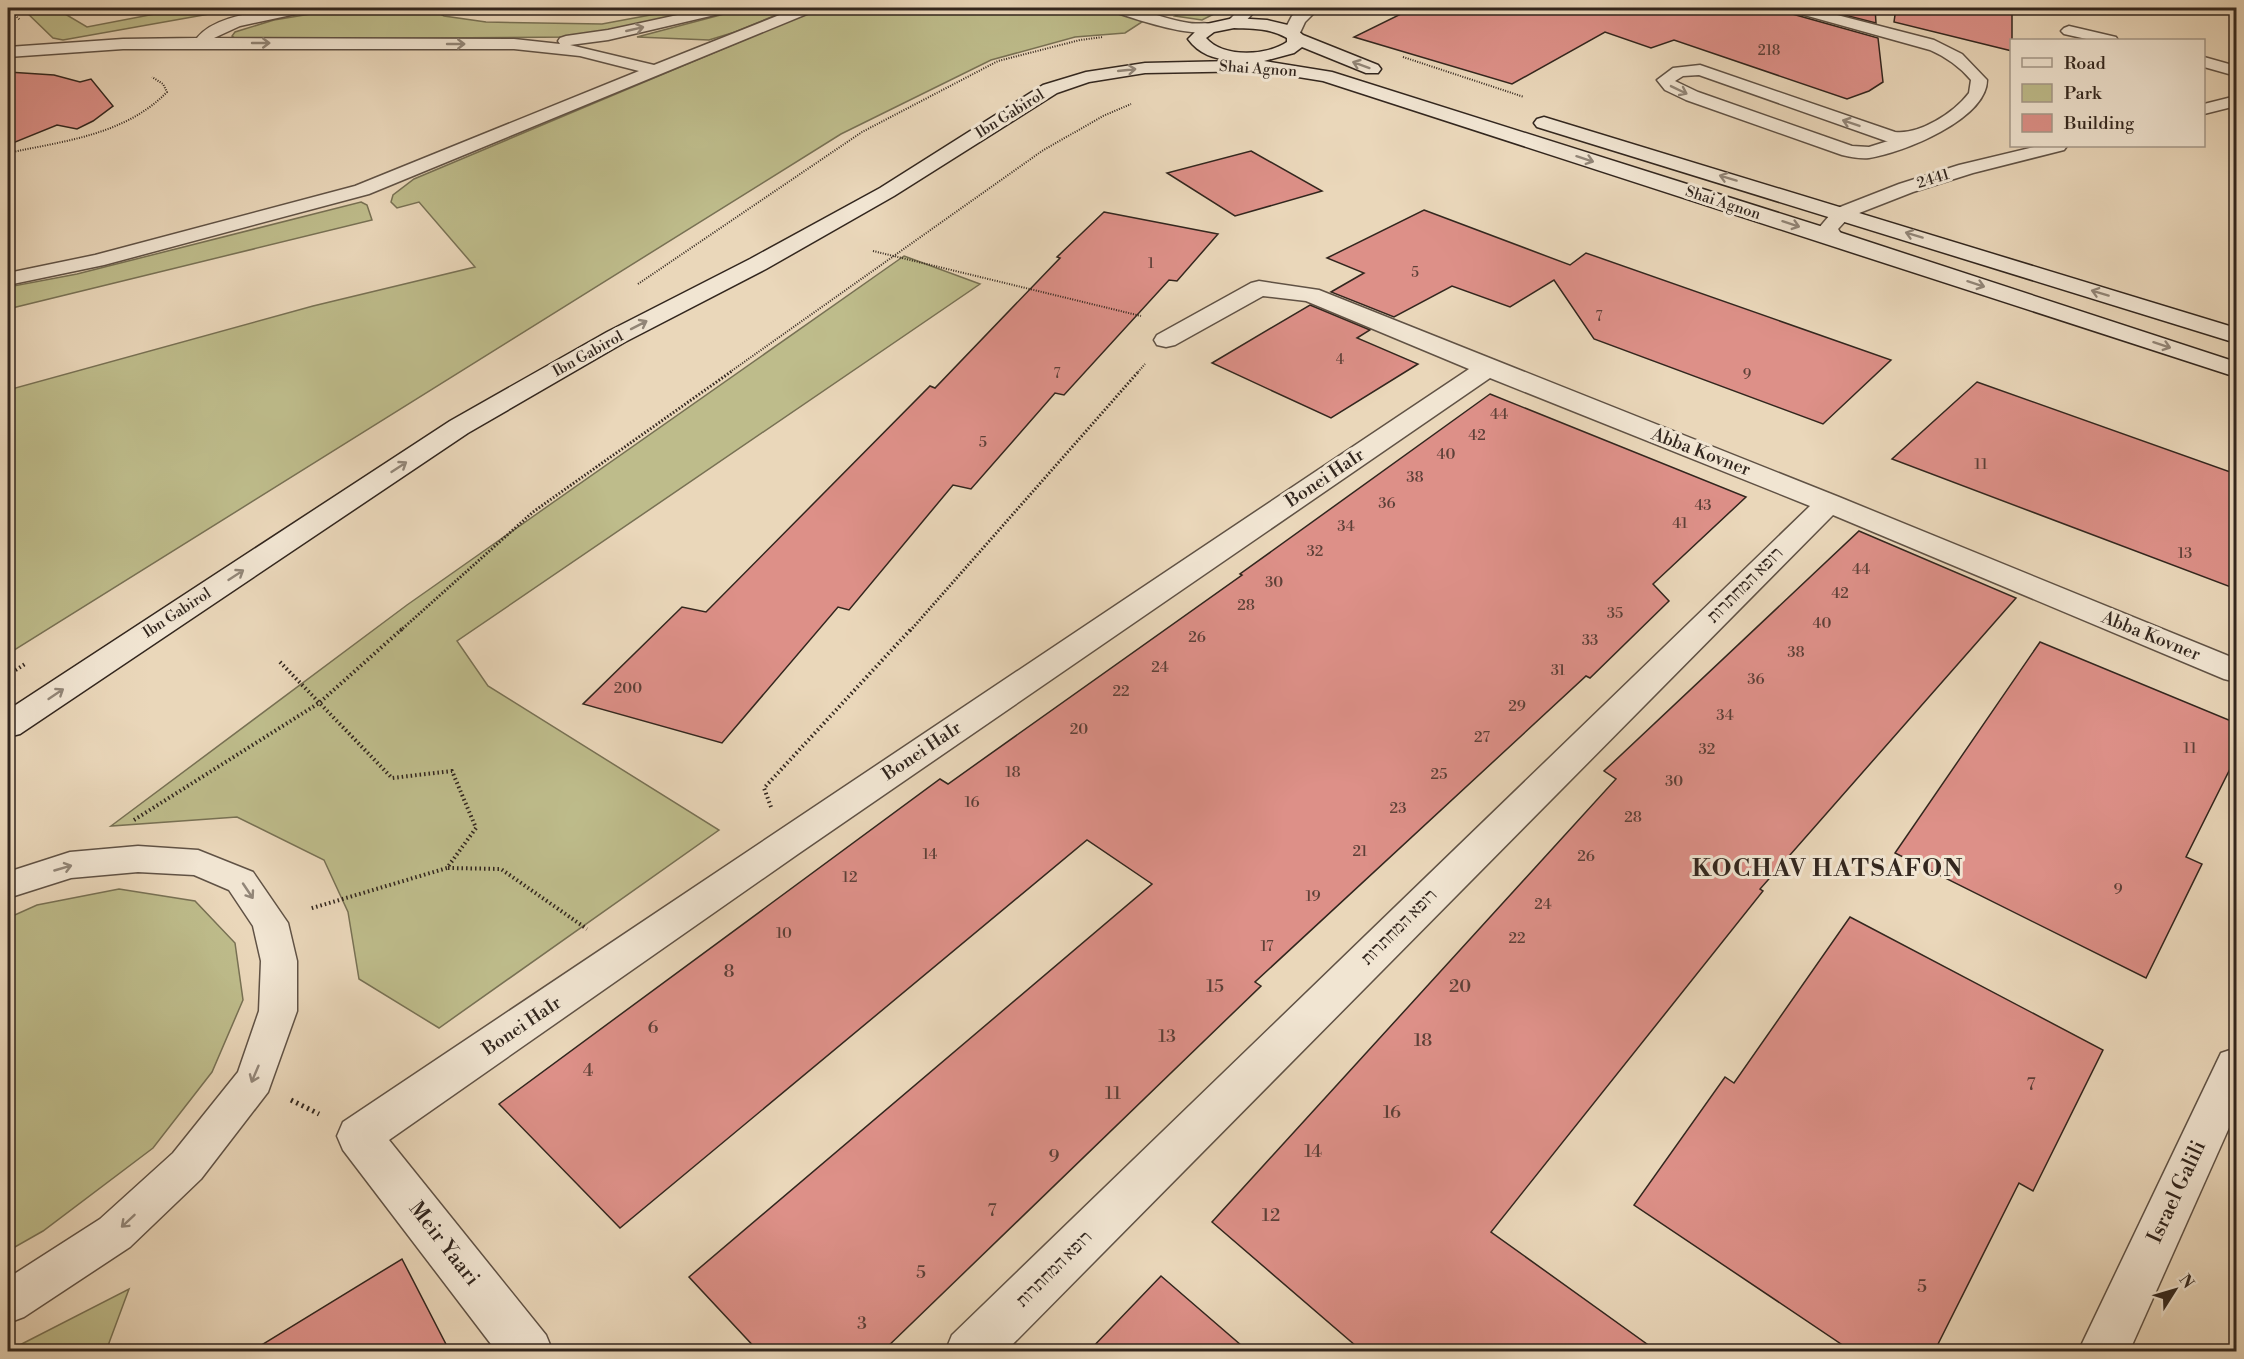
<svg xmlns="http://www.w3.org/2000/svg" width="2244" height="1359" viewBox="0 0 2244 1359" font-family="'Libre Bodoni','Frank Ruhl Libre',serif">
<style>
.green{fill:#bebc8b;stroke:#787154;stroke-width:1.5}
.building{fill:#dd9088;stroke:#32261e;stroke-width:1.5}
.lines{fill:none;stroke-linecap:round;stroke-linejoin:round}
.service-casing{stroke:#605245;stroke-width:3}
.minor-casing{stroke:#605245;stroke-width:3}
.secondary-casing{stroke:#32261e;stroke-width:3}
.path-far3{stroke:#32261e;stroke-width:2;stroke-dasharray:1 1.5;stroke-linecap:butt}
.path-far2{stroke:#32261e;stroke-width:3;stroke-dasharray:1.5 2;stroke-linecap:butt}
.path-far1{stroke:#32261e;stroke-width:4;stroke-dasharray:1.5 3;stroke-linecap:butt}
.path{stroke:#32261e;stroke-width:5;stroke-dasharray:2 4;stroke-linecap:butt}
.service{fill:#f1e5d2;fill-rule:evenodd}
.minor{fill:#f1e5d2;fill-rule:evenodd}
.secondary{fill:#f1e5d2;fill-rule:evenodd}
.oneway{stroke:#928678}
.labels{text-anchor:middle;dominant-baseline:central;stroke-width:6;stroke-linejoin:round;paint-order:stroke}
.far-number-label{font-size:14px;fill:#5d4038}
.far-street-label{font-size:15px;fill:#32261e;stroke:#f1e5d2}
.number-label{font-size:15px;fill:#5d4038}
.street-label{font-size:18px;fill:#32261e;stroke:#f1e5d2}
.near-number-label{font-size:18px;fill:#5d4038}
.near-street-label{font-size:21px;fill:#32261e;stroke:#f1e5d2}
.district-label{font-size:24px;font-weight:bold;letter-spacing:1.5px;fill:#32261e;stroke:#f1e5d2}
</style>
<rect width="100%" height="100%" fill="#ead7ba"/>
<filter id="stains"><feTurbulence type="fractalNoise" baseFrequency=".00333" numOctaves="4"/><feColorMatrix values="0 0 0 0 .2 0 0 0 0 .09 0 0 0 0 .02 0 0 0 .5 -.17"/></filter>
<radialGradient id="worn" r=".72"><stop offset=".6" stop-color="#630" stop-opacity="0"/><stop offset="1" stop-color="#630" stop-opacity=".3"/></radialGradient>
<g class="green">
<polygon points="22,8 55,8 87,27 186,8 243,8 63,40 53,38"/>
<polygon points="347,8 429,8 444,16 486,22 602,24 688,8 713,8 575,37 263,39 236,39 232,36 235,32 274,20"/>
<polygon points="747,8 793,8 735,32 709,40 637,37"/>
<polygon points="820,8 1102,8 1145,20 1125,33 1075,37 991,60 841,134 8,654 8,390 313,306 475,267 419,202 397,208 391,202 393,195 414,179"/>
<polygon points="1190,8 1226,8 1202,20 1175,16"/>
<polygon points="361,202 367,205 372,220 8,309 8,287 77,274"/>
<polygon points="904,256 980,284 457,641 488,686 719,830 439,1028 359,979 348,912 324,860 237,817 111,826 407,605"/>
<polygon points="119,889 195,901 235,943 243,1000 212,1072 153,1148 43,1231 8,1251 8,918 37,905"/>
<polygon points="129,1289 106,1351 8,1351"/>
</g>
<g class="building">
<polygon points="1413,8 1786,8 1789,13 1878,38 1883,82 1869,91 1847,99 1674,40 1651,48 1605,32 1512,84 1354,37"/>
<polygon points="1817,8 1875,8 1876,23"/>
<polygon points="1896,8 2012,8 2012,51 1894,22"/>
<polygon points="8,72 54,75 80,82 91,79 113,106 93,121 77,129 57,125 8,145"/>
<polygon points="1251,151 1322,191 1235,216 1167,173"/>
<polygon points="1424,210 1570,265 1586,253 1891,360 1823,424 1594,339 1554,280 1510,307 1452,286 1394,317 1331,292 1364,273 1327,258"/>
<polygon points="1104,212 1218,234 1177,281 1169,280 1064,395 1055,393 971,489 953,485 849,610 838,607 722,743 583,704 682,607 706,612 930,386 935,388 1060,258 1057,257"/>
<polygon points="1310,305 1370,330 1357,338 1418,364 1331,418 1212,363"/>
<polygon points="1977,382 2236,474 2236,589 1892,459"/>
<polygon points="1490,394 1746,497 1653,584 1669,601 1590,678 1586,676 1255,982 1261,986 882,1352 759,1352 689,1277 1152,884 1087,840 620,1228 499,1104 940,779 948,784 1242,575 1240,574"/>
<polygon points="1859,531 2016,598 1760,889 1763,891 1491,1232 1658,1352 1363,1352 1212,1222 1616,779 1604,771"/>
<polygon points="2040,642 2236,723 2236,757 2186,857 2202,864 2146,978 1895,853"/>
<polygon points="1850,917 2103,1050 2033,1191 2019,1183 1934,1352 1853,1352 1634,1205 1725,1077 1734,1083"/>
<polygon points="402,1259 450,1352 250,1352"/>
<polygon points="1161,1276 1249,1352 1088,1352"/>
</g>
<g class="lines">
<defs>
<g id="service">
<path d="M102,8H130C124,15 108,15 102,8Z"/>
<path d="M282,8H312L310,11L240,26L214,38L514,39L560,44L558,41L560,38L566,36L608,30L710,8H725L726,10L724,13L719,14L608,40L570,45L654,65L797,8H816L814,11L369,194L104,265L8,285V273L95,255L355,186L639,71L580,56L514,49H123L8,57V47L123,39L197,38C215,16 255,13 282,8Z"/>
<path d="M1109,8C1137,5 1161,19 1189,23C1199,25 1210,20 1217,28C1203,43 1130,17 1111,11Z"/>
<path d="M1788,8H1810L1934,40L1962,54L1987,80C1987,119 1903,153 1869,158C1860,159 1851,157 1842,155L1686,100L1665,90L1657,80L1673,68L1700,65L1895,132C1919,135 1954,113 1969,93L1971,80C1960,67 1946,57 1930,50L1790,11ZM1699,75L1886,141H1888L1869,147L1852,146L1698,92L1675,81L1683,76Z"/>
<polygon points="2069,26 2116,37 2118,40 2091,40 2064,34 2061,31 2064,28"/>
<polygon points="2204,57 2236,66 2236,76 2204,67"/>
<polygon points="2236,96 2236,106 2204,114 2204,104"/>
<polygon points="2038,146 2067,146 2064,150 1973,173 1913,192 1849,217 1838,229 1844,238 1841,242 1827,242 1818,229 1835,209 1899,184 1959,165"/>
<polygon points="138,846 198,850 253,872 288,923 297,961 297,1011 268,1092 201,1179 130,1247 24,1317 8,1323 8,1278 100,1219 173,1153 238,1072 259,1011 261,961 253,926 229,890 194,875 138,872 71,878 8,898 8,872 70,852"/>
</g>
<g id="minor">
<polygon points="1241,8 1258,8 1240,27 1228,27 1226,23"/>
<polygon points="1302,8 1319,8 1305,22 1298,37 1286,37 1283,33 1292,16"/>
<polygon points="1259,281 1319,290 1839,497 2236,659 2236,682 2224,679 1833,515 1005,1352 945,1352 952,1335 1810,506 1490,378 798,854 389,1140 546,1335 553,1352 497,1352 343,1150 337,1136 343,1122 1469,369 1306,301 1263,296 1175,345 1166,347 1157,345 1154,340 1157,335 1251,283"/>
<polygon points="2236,1048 2236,1112 2129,1352 2078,1352 2221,1053"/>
</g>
<g id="secondary">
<path d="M1234,18L1267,20L1292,26L1303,35L1378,65L1381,69L1378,73H1366L1302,47L1294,53L1264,61L1332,72L1842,233L2236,362V377L1323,81L1261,71L1145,73L1089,82L1057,93L894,196L766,269L625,342L468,433L20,734L8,737V710L450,421L607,332L750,259L880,188L1043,85L1086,72L1145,63L1233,61C1214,59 1199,54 1188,39L1202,25ZM1234,28C1252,29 1271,28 1287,38V42C1267,56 1223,58 1206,38L1214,32Z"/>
<polygon points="1544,117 2236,328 2236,343 1537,127 1534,123 1537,119"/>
</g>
</defs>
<use href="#service" class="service-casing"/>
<use href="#minor" class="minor-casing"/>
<use href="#secondary" class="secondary-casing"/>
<g class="path-far3">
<polyline points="8,8 20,20"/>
<polyline points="1403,57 1524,97"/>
<path d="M8,153C64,141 125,135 167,92L163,84L152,77"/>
<polyline points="873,251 1141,316"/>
<polyline points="638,284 862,132 998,61 1080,40 1103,37"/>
<polyline points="730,372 1042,151 1103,116 1131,104"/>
<polyline points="1138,372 1145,364"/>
</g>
<g class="path-far2">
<polyline points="400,631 533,512 732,371"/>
<polyline points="910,631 1139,371"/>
</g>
<g class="path-far1">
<polyline points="280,662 392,778 452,771 476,828 447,868 309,909"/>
<polyline points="8,675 25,664"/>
<polyline points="771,807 764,788 911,629"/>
<polyline points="134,820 319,703 402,629"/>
<polyline points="448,868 501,869 587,929"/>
</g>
<polyline class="path" points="291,1100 319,1114"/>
<use href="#service" class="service"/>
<use href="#minor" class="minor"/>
<use href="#secondary" class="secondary"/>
</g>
<defs><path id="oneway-shaft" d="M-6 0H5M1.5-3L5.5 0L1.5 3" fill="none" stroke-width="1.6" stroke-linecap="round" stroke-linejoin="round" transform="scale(1.5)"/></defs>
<g class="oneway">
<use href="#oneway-shaft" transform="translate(635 29) rotate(-13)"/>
<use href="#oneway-shaft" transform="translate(261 43)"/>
<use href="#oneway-shaft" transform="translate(456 44)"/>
<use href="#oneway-shaft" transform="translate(1361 65) rotate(-160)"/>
<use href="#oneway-shaft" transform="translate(1127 70) rotate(-6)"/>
<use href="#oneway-shaft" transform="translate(1679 90) rotate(26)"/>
<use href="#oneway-shaft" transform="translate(1851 123) rotate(-161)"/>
<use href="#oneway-shaft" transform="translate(1585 159) rotate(18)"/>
<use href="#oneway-shaft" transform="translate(1728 178) rotate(-163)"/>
<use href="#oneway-shaft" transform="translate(1791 224) rotate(18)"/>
<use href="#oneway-shaft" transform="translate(1914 235) rotate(-163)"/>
<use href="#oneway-shaft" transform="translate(1976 284) rotate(18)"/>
<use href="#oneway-shaft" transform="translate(2100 293) rotate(-163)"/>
<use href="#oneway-shaft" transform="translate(639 325) rotate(-27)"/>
<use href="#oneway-shaft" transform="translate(2162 345) rotate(18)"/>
<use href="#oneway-shaft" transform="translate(399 467) rotate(-33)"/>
<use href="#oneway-shaft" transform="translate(236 575) rotate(-33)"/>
<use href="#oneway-shaft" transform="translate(56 694) rotate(-34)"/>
<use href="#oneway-shaft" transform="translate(63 868) rotate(-16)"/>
<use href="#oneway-shaft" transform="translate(248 891) rotate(56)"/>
<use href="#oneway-shaft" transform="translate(255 1074) rotate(113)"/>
<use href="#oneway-shaft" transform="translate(128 1221) rotate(137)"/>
</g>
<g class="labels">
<g class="far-number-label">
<text x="1769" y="51">218</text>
<text x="1151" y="264">1</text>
<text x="1415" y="273">5</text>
<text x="1599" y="317">7</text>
<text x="1340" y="360">4</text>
<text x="1057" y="374">7</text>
<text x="1747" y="375">9</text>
</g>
<g class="far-street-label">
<text transform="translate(1258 69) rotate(4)">Shai Agnon</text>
<text transform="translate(1010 114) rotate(-32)">Ibn Gabirol</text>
<text transform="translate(1933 179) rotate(-17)">2441</text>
<text transform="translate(1723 203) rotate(18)">Shai Agnon</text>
<text transform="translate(588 354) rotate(-29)">Ibn Gabirol</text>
<text transform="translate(177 613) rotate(-33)">Ibn Gabirol</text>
</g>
<g class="number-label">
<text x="1499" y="414">44</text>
<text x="1477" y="435">42</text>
<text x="983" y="442">5</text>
<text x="1446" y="454">40</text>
<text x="1981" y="464">11</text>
<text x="1415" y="477">38</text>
<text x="1387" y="503">36</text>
<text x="1703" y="505">43</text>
<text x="1680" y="523">41</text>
<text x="1346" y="526">34</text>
<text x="1315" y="551">32</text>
<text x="2185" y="553">13</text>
<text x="1861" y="569">44</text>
<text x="1274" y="582">30</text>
<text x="1840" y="593">42</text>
<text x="1246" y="605">28</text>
<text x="1615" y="613">35</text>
<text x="1822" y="623">40</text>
<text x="1197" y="637">26</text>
<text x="1590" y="640">33</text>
<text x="1796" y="652">38</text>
<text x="1160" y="667">24</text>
<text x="1558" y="670">31</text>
<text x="1756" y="679">36</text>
<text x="628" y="688">200</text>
<text x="1121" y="691">22</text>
<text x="1517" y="706">29</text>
<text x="1725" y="715">34</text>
<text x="1079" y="729">20</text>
<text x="1482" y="737">27</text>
<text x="2190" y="748">11</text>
<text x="1707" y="749">32</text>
<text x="1013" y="772">18</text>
<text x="1439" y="774">25</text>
<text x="1674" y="781">30</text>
<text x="972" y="802">16</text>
<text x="1398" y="808">23</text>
<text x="1633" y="817">28</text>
<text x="1360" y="851">21</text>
<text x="930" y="854">14</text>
<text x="1586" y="856">26</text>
<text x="850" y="877">12</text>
<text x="2118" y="889">9</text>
<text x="1313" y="896">19</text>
<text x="1543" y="904">24</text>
<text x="784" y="933">10</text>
<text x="1517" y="938">22</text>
<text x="1267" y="946">17</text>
</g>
<g class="street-label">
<text transform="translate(1701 452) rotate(21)">Abba Kovner</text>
<text transform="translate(1325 478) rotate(-34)">Bonei HaIr</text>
<text transform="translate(1745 585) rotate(-45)">רופא המחתרות</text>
<text transform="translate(2151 636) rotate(22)">Abba Kovner</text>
<text transform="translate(922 751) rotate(-34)">Bonei HaIr</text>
<text transform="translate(1399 927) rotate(-45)">רופא המחתרות</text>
<text transform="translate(522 1026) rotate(-34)">Bonei HaIr</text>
<text transform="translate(1054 1269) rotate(-45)">רופא המחתרות</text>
</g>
<g class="near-number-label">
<text x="729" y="971">8</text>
<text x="1215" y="986">15</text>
<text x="1460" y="986">20</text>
<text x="653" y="1027">6</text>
<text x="1167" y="1036">13</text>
<text x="1423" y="1040">18</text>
<text x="588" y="1070">4</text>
<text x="2031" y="1084">7</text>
<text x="1113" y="1093">11</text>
<text x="1392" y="1112">16</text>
<text x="1313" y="1151">14</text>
<text x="1054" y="1156">9</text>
<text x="992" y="1210">7</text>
<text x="1271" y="1215">12</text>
<text x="921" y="1272">5</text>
<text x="1922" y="1286">5</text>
<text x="862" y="1323">3</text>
</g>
<g class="near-street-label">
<text transform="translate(2177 1192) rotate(-65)">Israel Galili</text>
<text transform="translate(444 1244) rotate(52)">Meir Yaari</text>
</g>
<g class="district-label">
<text x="1828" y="869">KOCHAV HATSAFON</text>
</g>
</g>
<rect width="2244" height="1359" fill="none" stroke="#ead7ba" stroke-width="30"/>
<rect x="9" y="9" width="2226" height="1341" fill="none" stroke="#32261e" stroke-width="3"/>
<rect x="15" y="15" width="2214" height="1329" fill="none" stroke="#32261e" stroke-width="1.5"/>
<rect x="2010" y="39" width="195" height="108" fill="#f1e5d2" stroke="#a5998a" stroke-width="1.5"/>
<rect x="2022" y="58" width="30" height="9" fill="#f1e5d2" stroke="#a5998a" stroke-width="1.5"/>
<text x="2064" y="69" font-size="18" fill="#32261e">Road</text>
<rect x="2022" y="84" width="30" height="18" fill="#bebc8b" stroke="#a5998a" stroke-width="1.5"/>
<text x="2064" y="99" font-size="18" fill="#32261e">Park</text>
<rect x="2022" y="114" width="30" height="18" fill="#dd9088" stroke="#a5998a" stroke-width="1.5"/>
<text x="2064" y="129" font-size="18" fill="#32261e">Building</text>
<g transform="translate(2175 1290) rotate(53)" stroke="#f1e5d2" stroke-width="4.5" paint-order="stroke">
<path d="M0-4.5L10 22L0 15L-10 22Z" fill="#32261e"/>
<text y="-9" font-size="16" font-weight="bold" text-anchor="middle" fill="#32261e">N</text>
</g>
<rect width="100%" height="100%" filter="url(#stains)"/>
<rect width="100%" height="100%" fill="url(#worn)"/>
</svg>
